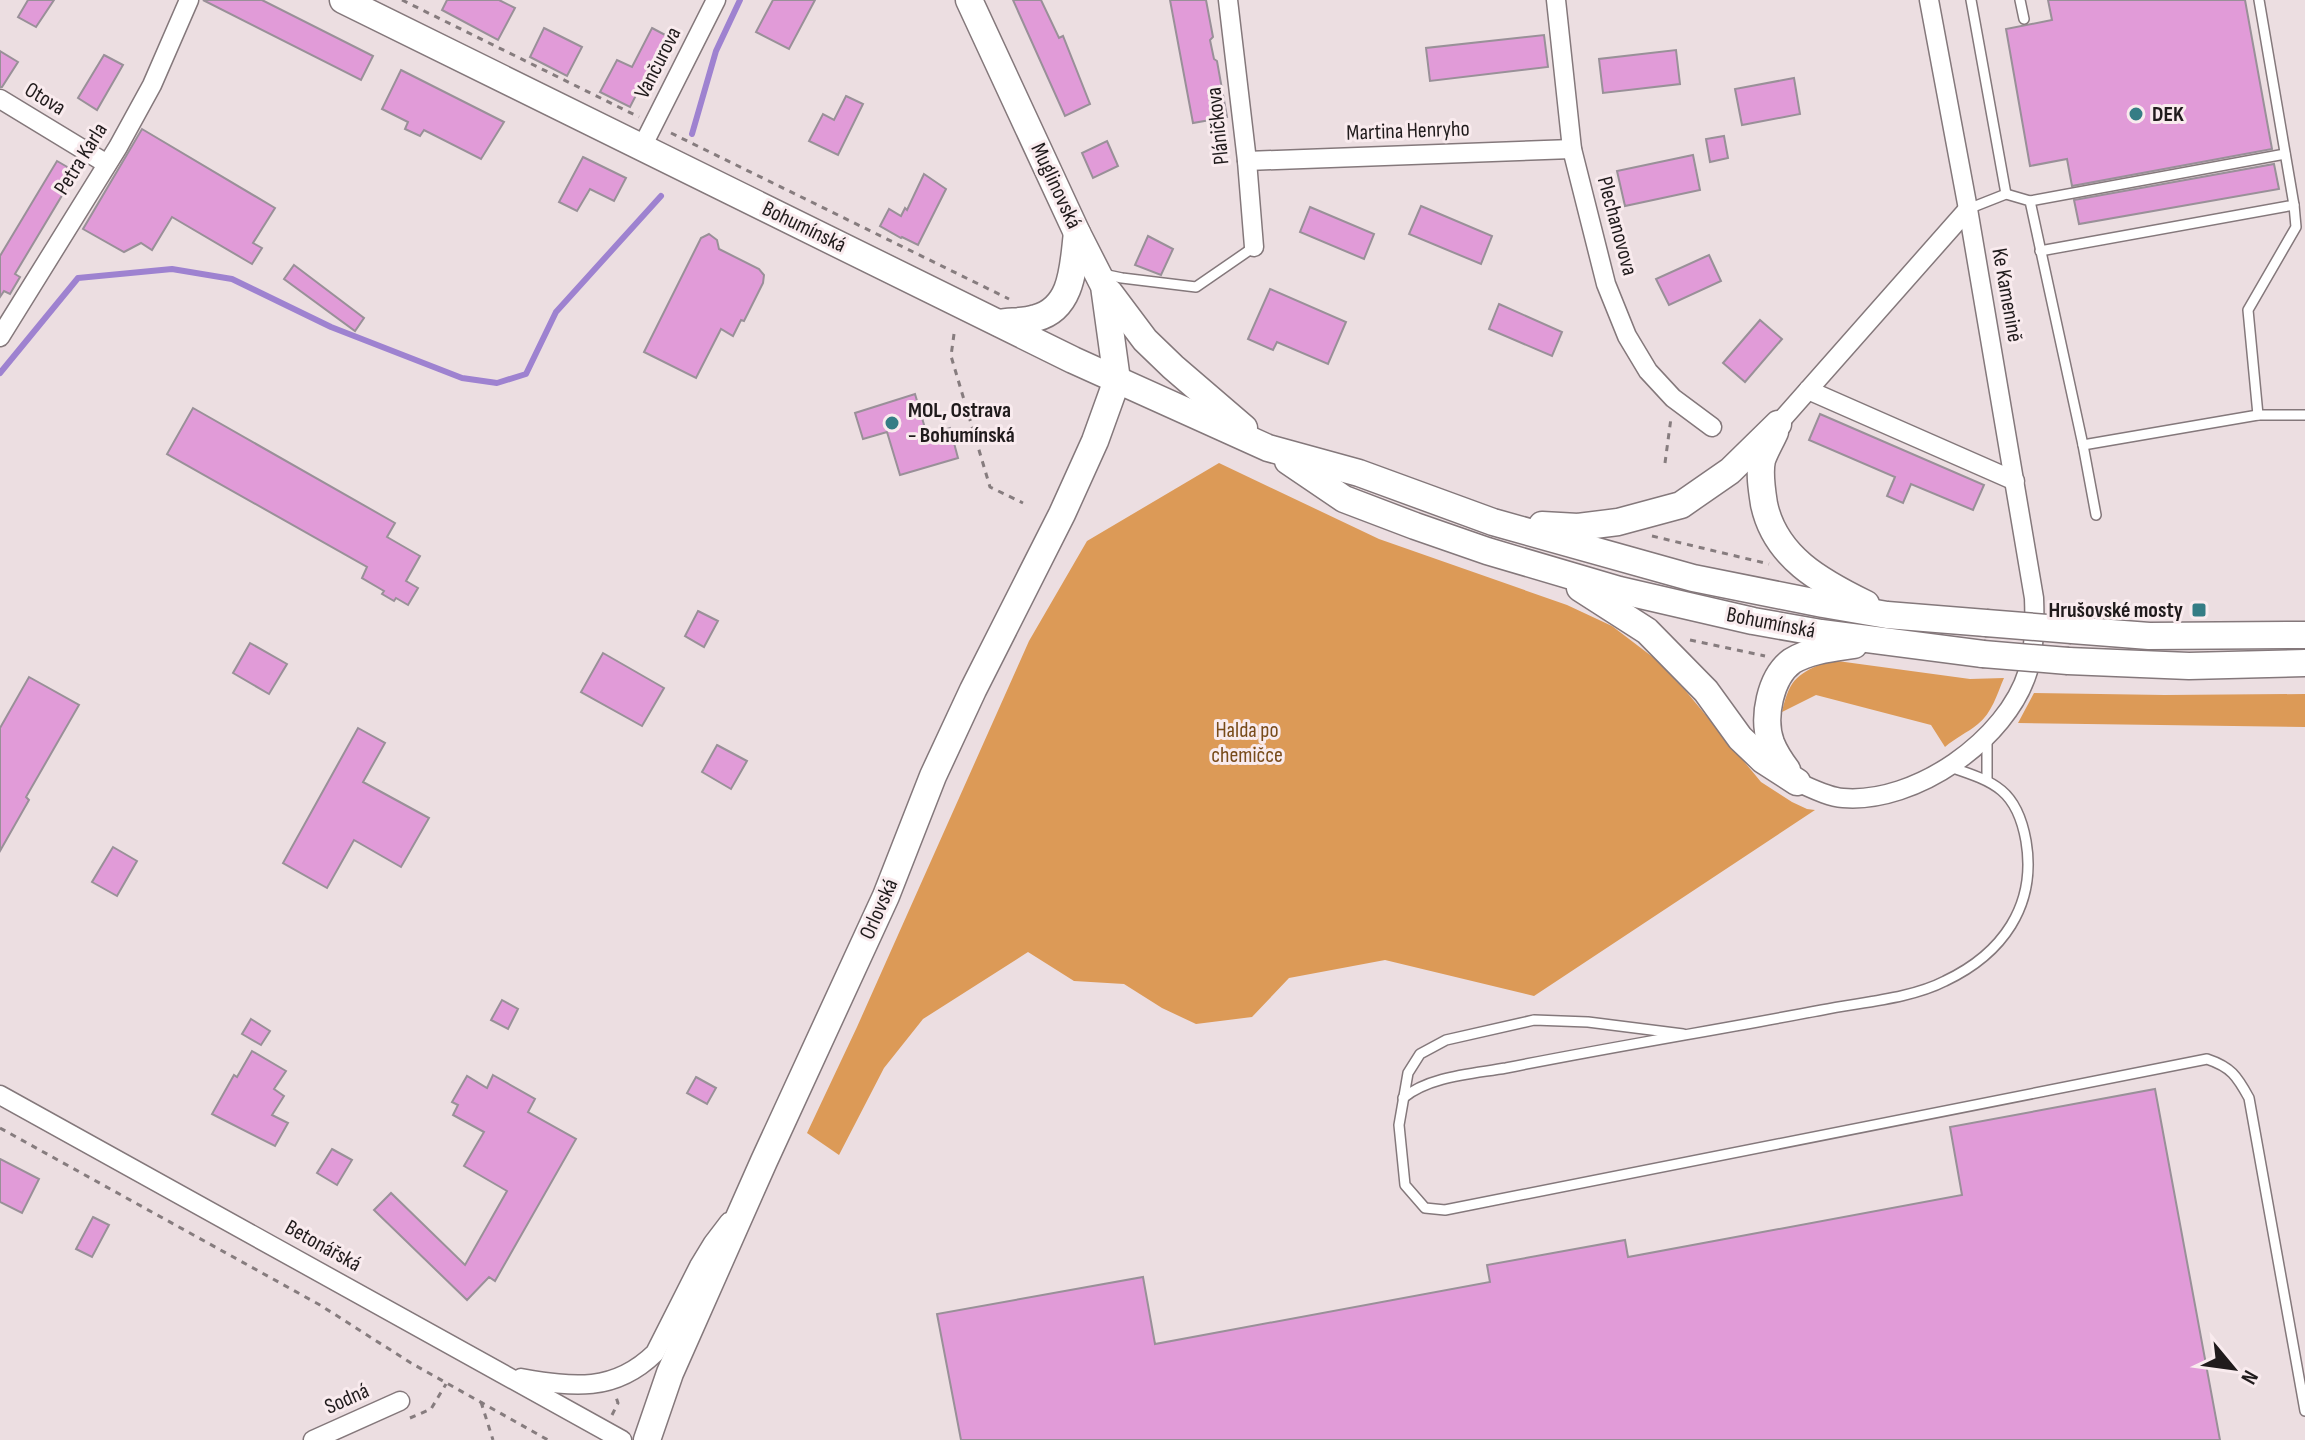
<svg xmlns="http://www.w3.org/2000/svg" width="2305" height="1440" viewBox="0 0 2305 1440" font-family="'Sofia Sans Condensed',sans-serif">
<style>
.forest{fill:#dc9a57}
.lines{fill:none;stroke-linecap:round;stroke-linejoin:round}
.stream{stroke:#9e82d0;stroke-width:6}
.building{fill:#e19bd8;stroke:#999098;stroke-width:2}
.lane-casing{stroke:#84787b;stroke-width:12}
.street-casing{stroke:#84787b;stroke-width:21}
.secondary-casing{stroke:#84787b;stroke-width:29}
.path{stroke:#867c7e;stroke-width:3;stroke-dasharray:6 6;stroke-linecap:butt}
.lane{stroke:#fff;stroke-width:9}
.street{stroke:#fff;stroke-width:18}
.secondary{stroke:#fff;stroke-width:26}
.secondary-bridge-casing{stroke:#84787b;stroke-width:29;stroke-linecap:butt}
.secondary-bridge{stroke:#fff;stroke-width:26}
.poi-dot{fill:#357d85;stroke:#f9ebee;stroke-width:3}
.labels{text-anchor:middle;dominant-baseline:central;stroke-width:6;stroke-linejoin:round;paint-order:stroke}
.street-label{font-size:22px;fill:#201b1c;stroke:#f9ebee}
.poi-label{font-size:22px;font-weight:bold;fill:#201b1c;stroke:#f9ebee;text-anchor:start}
.park-label{font-size:22px;fill:#784b1a;stroke:#f9ebee}
</style>
<rect width="100%" height="100%" fill="#ecdee1"/>
<g class="forest">
<polygon points="1219,463 1379,539 1567,605 1612,626 1654,658 1685,690 1761,782 1792,802 1807,809 1815,810 1534,996 1385,960 1289,978 1252,1017 1196,1024 1162,1008 1124,984 1074,981 1028,952 923,1019 884,1068 839,1155 807,1133 857,1027 1029,641 1087,541"/>
<path d="M1830,660L1970,679L2004,678C1997,694 1992,713 1978,724C1967,733 1955,738 1945,747L1931,725L1816,695L1782,712C1790,677 1798,674 1830,660Z"/>
<polygon points="2034,693 2165,695 2305,694 2305,727 2018,723"/>
</g>
<g class="lines">
<g class="stream">
<polyline points="692,134 716,51 740,0"/>
<polyline points="0,373 78,278 172,269 232,279 331,327 462,378 497,383 526,374 556,312 661,196"/>
</g>
</g>
<g class="building">
<polygon points="28,0 54,0 36,27 18,17"/>
<polygon points="203,0 262,0 373,56 361,80"/>
<polygon points="447,0 499,0 515,8 498,40 442,10"/>
<polygon points="773,0 815,0 789,49 756,32"/>
<polygon points="1013,0 1041,0 1059,38 1063,36 1090,104 1065,116"/>
<polygon points="1170,0 1206,0 1213,37 1210,40 1214,59 1217,61 1227,117 1193,123"/>
<polygon points="2048,0 2245,0 2272,149 2072,186 2067,159 2030,166 2006,29 2052,20"/>
<polygon points="544,28 582,47 567,76 530,57"/>
<polygon points="652,28 669,37 660,53 658,52 630,107 600,92 617,60 632,67"/>
<polygon points="1544,35 1548,67 1430,81 1426,48"/>
<polygon points="1676,50 1680,84 1603,93 1599,59"/>
<polygon points="0,51 18,62 2,87 0,87"/>
<polygon points="104,55 123,65 97,110 78,98"/>
<polygon points="401,70 504,122 481,159 424,130 420,136 405,129 408,122 382,109"/>
<polygon points="1794,78 1800,114 1742,125 1735,89"/>
<polygon points="846,96 863,104 838,155 809,141 823,114 834,120"/>
<polygon points="142,129 275,208 253,243 262,248 252,264 172,217 152,250 141,243 124,252 83,229"/>
<polygon points="1724,136 1728,158 1710,162 1706,139"/>
<polygon points="1107,141 1118,166 1093,178 1082,153"/>
<polygon points="1693,155 1700,190 1625,206 1617,171"/>
<polygon points="583,157 626,178 614,201 590,189 577,211 559,202"/>
<polygon points="57,161 76,172 15,274 20,277 10,294 4,291 0,297 0,256"/>
<polygon points="2274,164 2279,189 2079,224 2074,200"/>
<polygon points="924,174 946,189 918,245 902,237 901,238 880,226 889,209 901,216 905,208 907,210"/>
<polygon points="1421,206 1492,236 1481,264 1409,234"/>
<polygon points="1310,207 1374,234 1364,259 1300,232"/>
<polygon points="709,234 717,240 719,249 759,269 764,275 763,283 744,321 741,320 733,336 721,329 696,378 644,352 701,238"/>
<polygon points="1148,236 1173,249 1161,275 1135,265"/>
<polygon points="1709,255 1721,281 1669,305 1656,279"/>
<polygon points="294,265 364,318 355,331 284,279"/>
<polygon points="1270,289 1346,322 1328,364 1277,342 1273,350 1248,339"/>
<polygon points="1499,304 1562,332 1552,356 1489,329"/>
<polygon points="1760,320 1782,339 1745,382 1723,363"/>
<polygon points="915,394 927,435 950,428 958,458 900,475 887,432 863,439 855,413"/>
<polygon points="193,408 395,523 387,537 420,556 406,581 418,588 408,605 396,598 394,601 382,594 384,591 362,578 367,567 167,454"/>
<polygon points="1820,414 1984,485 1973,510 1911,484 1903,503 1887,496 1895,477 1809,440"/>
<polygon points="698,611 718,621 704,647 685,636"/>
<polygon points="250,643 287,664 269,694 233,673"/>
<polygon points="603,653 664,688 642,726 581,692"/>
<polygon points="29,677 79,705 26,797 29,800 0,851 0,728"/>
<polygon points="358,728 385,743 363,782 429,818 401,867 354,840 327,888 283,863"/>
<polygon points="717,745 747,761 731,789 702,772"/>
<polygon points="113,847 137,861 117,896 92,882"/>
<polygon points="502,1000 518,1009 508,1029 491,1020"/>
<polygon points="251,1019 270,1031 261,1045 242,1034"/>
<polygon points="252,1051 286,1071 274,1089 284,1096 272,1115 288,1123 275,1146 212,1114 234,1075 237,1077"/>
<polygon points="493,1075 535,1099 528,1112 576,1139 495,1281 489,1277 467,1300 374,1210 391,1193 465,1265 507,1191 464,1166 484,1132 453,1115 458,1105 452,1102 467,1076 487,1088"/>
<polygon points="696,1077 716,1088 707,1104 687,1093"/>
<polygon points="2155,1089 2220,1440 961,1440 937,1314 1143,1277 1155,1344 1490,1282 1487,1265 1625,1240 1628,1257 1962,1195 1950,1127"/>
<polygon points="332,1149 352,1160 337,1185 317,1173"/>
<polygon points="0,1159 39,1179 22,1213 0,1202"/>
<polygon points="93,1217 109,1225 92,1257 76,1249"/>
</g>
<g class="lines">
<defs>
<g id="lane">
<polyline points="1971,0 2006,194"/>
<polyline points="2020,0 2024,19"/>
<polyline points="2030,201 2285,154"/>
<polyline points="1968,209 2006,194 2030,201 2083,445 2096,515"/>
<polyline points="2040,251 2294,205 2259,0"/>
<polyline points="1103,274 1122,278 1196,287 1254,247"/>
<polyline points="2258,415 2305,415"/>
<polyline points="2083,445 2258,415 2248,310 2296,227 2294,205"/>
<polyline points="1987,739 1987,780"/>
<path d="M1683,1034L1588,1022L1534,1020L1446,1040L1420,1054L1408,1073L1399,1125L1405,1185L1425,1208L1445,1210L2207,1059C2231,1067 2237,1076 2249,1098L2305,1411"/>
<path d="M1403,1098C1430,1076 1472,1074 1506,1068C1611,1047 1717,1030 1822,1010C1861,1002 1910,999 1945,981C2002,954 2037,906 2026,841C2017,790 1995,782 1950,767"/>
</g>
<g id="street">
<polyline points="1228,0 1247,161 1254,247"/>
<polyline points="1556,0 1572,149 1606,284 1627,336 1648,371 1673,398 1712,427"/>
<polyline points="0,99 107,164"/>
<polyline points="642,147 716,0"/>
<polyline points="1247,161 1572,149"/>
<polyline points="0,337 118,147 152,85 189,0"/>
<polyline points="1808,390 2015,481"/>
<polyline points="1778,424 1968,209"/>
<path d="M1797,782C1811,788 1828,797 1843,798C1915,804 2007,740 2028,671C2035,648 2035,622 2034,598L1968,209L1929,0"/>
<polyline points="0,1095 622,1440"/>
<path d="M521,1378C573,1387 614,1393 655,1353L699,1266L713,1243L729,1222"/>
<polyline points="313,1440 400,1401"/>
</g>
<g id="secondary">
<polyline points="343,0 1073,360 1268,448 1359,473 1493,522 1693,578 1823,604 1887,615 1986,623"/>
<polyline points="1109,292 1145,340 1173,367 1244,428"/>
<path d="M999,323C1011,321 1025,322 1036,318C1074,308 1073,264 1077,233"/>
<path d="M1775,432C1771,441 1765,451 1762,460C1759,473 1762,491 1764,504C1775,557 1821,582 1866,604"/>
<polyline points="1288,461 1344,499 1415,526 1487,551 1619,590 1753,621 1821,633 1983,654"/>
<polyline points="1542,525 1578,527 1618,522 1681,505 1730,471 1778,424"/>
<polyline points="1580,588 1647,631 1706,691 1740,738 1763,760 1797,782"/>
<polyline points="2072,630 2149,636 2305,635"/>
<polyline points="2068,661 2189,666 2305,663"/>
<path d="M1787,770C1781,762 1775,753 1771,743C1762,718 1770,677 1792,661C1810,650 1834,648 1854,645"/>
<polyline points="647,1440 670,1373 764,1161 886,896 933,776 973,690 1062,514 1095,441 1117,380 1104,286 1077,233 969,0"/>
</g>
</defs>
<use href="#lane" class="lane-casing"/>
<use href="#street" class="street-casing"/>
<use href="#secondary" class="secondary-casing"/>
<g class="path">
<polyline points="402,0 639,117"/>
<polyline points="671,133 1009,299"/>
<polyline points="954,334 951,356 990,487 1023,503"/>
<polyline points="1665,463 1671,418"/>
<polyline points="1652,536 1769,564"/>
<polyline points="1690,640 1765,656"/>
<polyline points="0,1128 320,1305 411,1363 548,1440"/>
<polyline points="481,1402 493,1440"/>
<polyline points="612,1415 618,1403 616,1397"/>
<polyline points="410,1418 431,1409 446,1384"/>
</g>
<use href="#lane" class="lane"/>
<use href="#street" class="street"/>
<use href="#secondary" class="secondary"/>
<defs>
<g id="secondary-bridge">
<polyline points="1986,623 2072,630"/>
<polyline points="1983,654 2068,661"/>
</g>
</defs>
<use href="#secondary-bridge" class="secondary-bridge-casing"/>
<use href="#secondary-bridge" class="secondary-bridge"/>
</g>
<g class="poi-dot">
<circle cx="2136" cy="114" r="8"/>
<circle cx="892" cy="423" r="8"/>
<rect x="2191" y="602" width="16" height="16" rx="4"/>
</g>
<g class="labels">
<g class="street-label">
<text transform="translate(658 63) rotate(-63)">Vančurova</text>
<text transform="translate(45 99) rotate(31)">Otova</text>
<text transform="translate(1218 126) rotate(-96)">Pláničkova</text>
<text transform="translate(1408 131) rotate(-2)">Martina Henryho</text>
<text transform="translate(81 159) rotate(-58)">Petra Karla</text>
<text transform="translate(1056 186) rotate(65)">Muglinovská</text>
<text transform="translate(1617 226) rotate(75)">Plechanovova</text>
<text transform="translate(804 227) rotate(26)">Bohumínská</text>
<text transform="translate(2007 295) rotate(80)">Ke Kamenině</text>
<text transform="translate(1771 623) rotate(11)">Bohumínská</text>
<text transform="translate(879 909) rotate(-66)">Orlovská</text>
<text transform="translate(323 1246) rotate(29)">Betonářská</text>
<text transform="translate(347 1399) rotate(-24)">Sodná</text>
</g>
<g class="poi-label">
<text x="2152" y="114">DEK</text>
<text x="908" y="410">MOL, Ostrava<tspan x="908" dy="25">- Bohumínská</tspan></text>
<text x="2183" y="610" text-anchor="end">Hrušovské mosty</text>
</g>
<g class="park-label">
<text x="1247" y="730">Halda po<tspan x="1247" dy="25">chemičce</tspan></text>
</g>
</g>
<g transform="translate(2233 1368) rotate(119)" stroke="#f9ebee" stroke-width="6" paint-order="stroke">
<path d="M0-6L14 30L0 20L-14 30Z" fill="#201b1c"/>
<text y="-12" font-size="22" font-weight="bold" text-anchor="middle" fill="#201b1c">N</text>
</g>
</svg>
